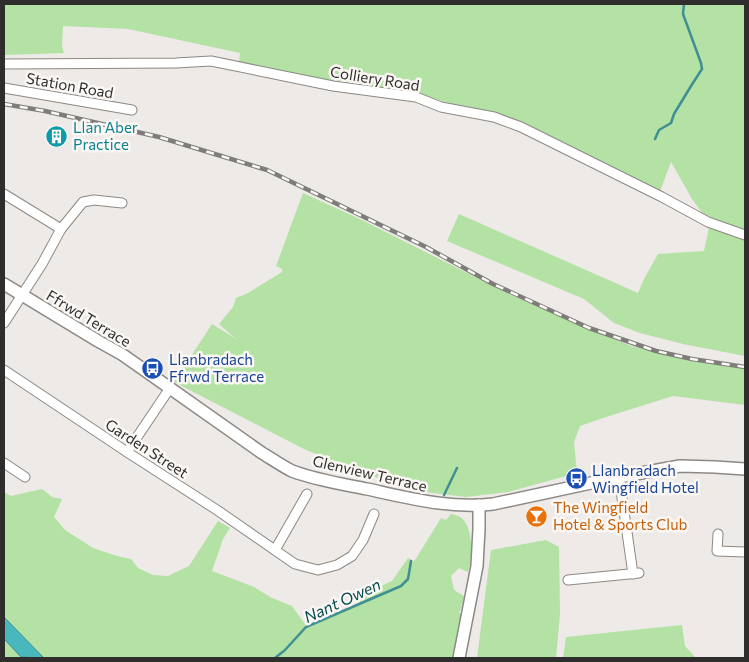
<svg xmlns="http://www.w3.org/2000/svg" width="749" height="662" viewBox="0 0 749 662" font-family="Commissioner,sans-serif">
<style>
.green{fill:#b4e1a4}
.water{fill:#48b8be;stroke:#408f92}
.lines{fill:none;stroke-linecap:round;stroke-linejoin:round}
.stream{stroke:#408f92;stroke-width:2.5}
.minor-casing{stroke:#8c8885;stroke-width:11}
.tertiary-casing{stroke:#8c8885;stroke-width:14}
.minor{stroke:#fff;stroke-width:9}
.tertiary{stroke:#fff;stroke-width:11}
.rail-casing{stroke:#7e7d7a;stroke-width:4.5}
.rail{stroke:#fbf7f4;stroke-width:2.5;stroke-dasharray:8;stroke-linecap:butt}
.labels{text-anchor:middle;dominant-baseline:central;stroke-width:5;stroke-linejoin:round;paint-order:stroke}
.street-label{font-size:15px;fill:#2f2e2c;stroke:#fbf7f4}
.culture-label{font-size:15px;fill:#0d838f;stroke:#fbf7f4;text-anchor:start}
.transit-label{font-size:15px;fill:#164399;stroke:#fbf7f4;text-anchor:start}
.food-label{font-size:15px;fill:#c56008;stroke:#fbf7f4;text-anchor:start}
.water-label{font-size:16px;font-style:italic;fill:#034a4e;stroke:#fbf7f4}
</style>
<rect width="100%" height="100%" fill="#edeae7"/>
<g class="green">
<polygon points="4,4 745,4 745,230 705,217 692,199 671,162 659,194 608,165 510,117 457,105 405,91 279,72 239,62 240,53 128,29 63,26 62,46 64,53 4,55"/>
<polygon points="303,193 362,220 513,296 631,346 720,365 745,367 745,405 673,396 603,418 580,426 574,442 577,473 508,492 466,497 409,490 306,450 174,382 212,324 236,339 219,324 233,307 236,298 248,293 282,272 282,269 276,266"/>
<polygon points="459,214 638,293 644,279 658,254 704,251 709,227 745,239 745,356 683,344 640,333 614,323 584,299 447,241"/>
<path d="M42,489L52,497L62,499L54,517L65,530L93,548L117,556L131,559L138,568L153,575L168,576L189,566L218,521L230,528L223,539L212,571L254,587L272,598L292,606L307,627L359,604L357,597L392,581L408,558L414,561L415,560L441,518L446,520L451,514C452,514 458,516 459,516C474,525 473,558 468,572L459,568L451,576L454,590L464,596V604L460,605L462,606L459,613L464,614L454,658H44L4,617V492L11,496Z"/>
<polygon points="546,540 559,547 560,614 556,658 477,658 491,550"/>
<polygon points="682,625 685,646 696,658 563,658 566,637"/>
<polygon points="4,639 21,657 21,658 4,658"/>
</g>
<polygon class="water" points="4,617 44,658 21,657 4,639"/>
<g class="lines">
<g class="stream">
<polyline points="655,139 659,130 671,123 674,114 691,86 702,69 701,63 683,14 684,4"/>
<polyline points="444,495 457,468"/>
<polyline points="275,658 285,650 306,627 401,586 408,579 411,561"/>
</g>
<defs>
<g id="minor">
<polyline points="4,64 176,63 211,61 333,86 416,97 441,107 494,117 521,127 662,197 708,222 745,235"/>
<polyline points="4,88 132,110"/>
<polyline points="4,194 61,229"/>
<polyline points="4,323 42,264 61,229 83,202 94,200 122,203"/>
<polyline points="4,370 127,452 217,510 295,564 318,570 337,565 352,556 363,540 374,514"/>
<polyline points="127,452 170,388"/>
<polyline points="4,463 25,477"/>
<polyline points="619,477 633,574"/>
<polyline points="718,534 717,551 745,552"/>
<polyline points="275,550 307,494"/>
<polyline points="568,580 639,573"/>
</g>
<g id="tertiary">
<path d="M4,284L98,341L123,355L262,453C272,459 282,466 292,471C316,480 342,484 367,489C409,498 450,509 493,504L619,477L680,466L715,467L745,469"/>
<polyline points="459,658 477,566 479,529 479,505"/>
</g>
</defs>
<use href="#minor" class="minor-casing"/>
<use href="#tertiary" class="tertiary-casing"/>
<use href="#minor" class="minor"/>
<use href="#tertiary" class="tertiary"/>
<defs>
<polyline id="rail" points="4,104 45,111 159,137 267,170 426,247 493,284 589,328 656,351 692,359 745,367"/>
</defs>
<use href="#rail" class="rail-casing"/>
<use href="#rail" class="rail"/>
</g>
<defs>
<symbol id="building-disc" viewBox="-11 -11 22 22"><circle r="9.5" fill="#0f9aa8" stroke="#fbf7f4"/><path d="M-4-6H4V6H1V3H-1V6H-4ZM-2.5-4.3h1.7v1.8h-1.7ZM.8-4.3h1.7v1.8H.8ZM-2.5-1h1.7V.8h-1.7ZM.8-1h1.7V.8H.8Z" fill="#fff"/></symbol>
<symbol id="bus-disc" viewBox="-11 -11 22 22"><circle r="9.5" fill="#1a4fb4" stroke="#fbf7f4"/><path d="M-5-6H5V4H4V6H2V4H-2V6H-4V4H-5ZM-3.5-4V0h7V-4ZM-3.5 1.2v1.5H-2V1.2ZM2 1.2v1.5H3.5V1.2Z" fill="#fff"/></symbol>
<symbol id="bar-disc" viewBox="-11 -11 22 22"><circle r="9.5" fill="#e8710a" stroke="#fbf7f4"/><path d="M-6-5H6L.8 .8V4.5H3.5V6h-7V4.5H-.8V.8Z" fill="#fff"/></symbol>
</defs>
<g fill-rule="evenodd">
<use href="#building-disc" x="44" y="124" width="25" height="25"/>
<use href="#bus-disc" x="140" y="356" width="25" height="25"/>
<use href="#bus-disc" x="564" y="466" width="25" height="25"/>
<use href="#bar-disc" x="524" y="504" width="25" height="25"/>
</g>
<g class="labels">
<g class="street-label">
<text transform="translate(375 78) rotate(9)">Colliery Road</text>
<text transform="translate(70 85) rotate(10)">Station Road</text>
<text transform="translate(89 318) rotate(31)">Ffrwd Terrace</text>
<text transform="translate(147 448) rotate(33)">Garden Street</text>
<text transform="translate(370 473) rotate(13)">Glenview Terrace</text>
</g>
<g class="culture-label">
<text x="73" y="127">Llan Aber<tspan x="73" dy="17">Practice</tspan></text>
</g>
<g class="transit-label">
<text x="169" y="359">Llanbradach<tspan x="169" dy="17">Ffrwd Terrace</tspan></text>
<text x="592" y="470">Llanbradach<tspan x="592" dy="17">Wingfield Hotel</tspan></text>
</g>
<g class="food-label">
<text x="553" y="507">The Wingfield<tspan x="553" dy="17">Hotel &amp; Sports Club</tspan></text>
</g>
<g class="water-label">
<text transform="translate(342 600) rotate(-25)">Nant Owen</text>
</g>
</g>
<rect width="749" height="662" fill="none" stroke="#2f2e2c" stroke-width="10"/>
</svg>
